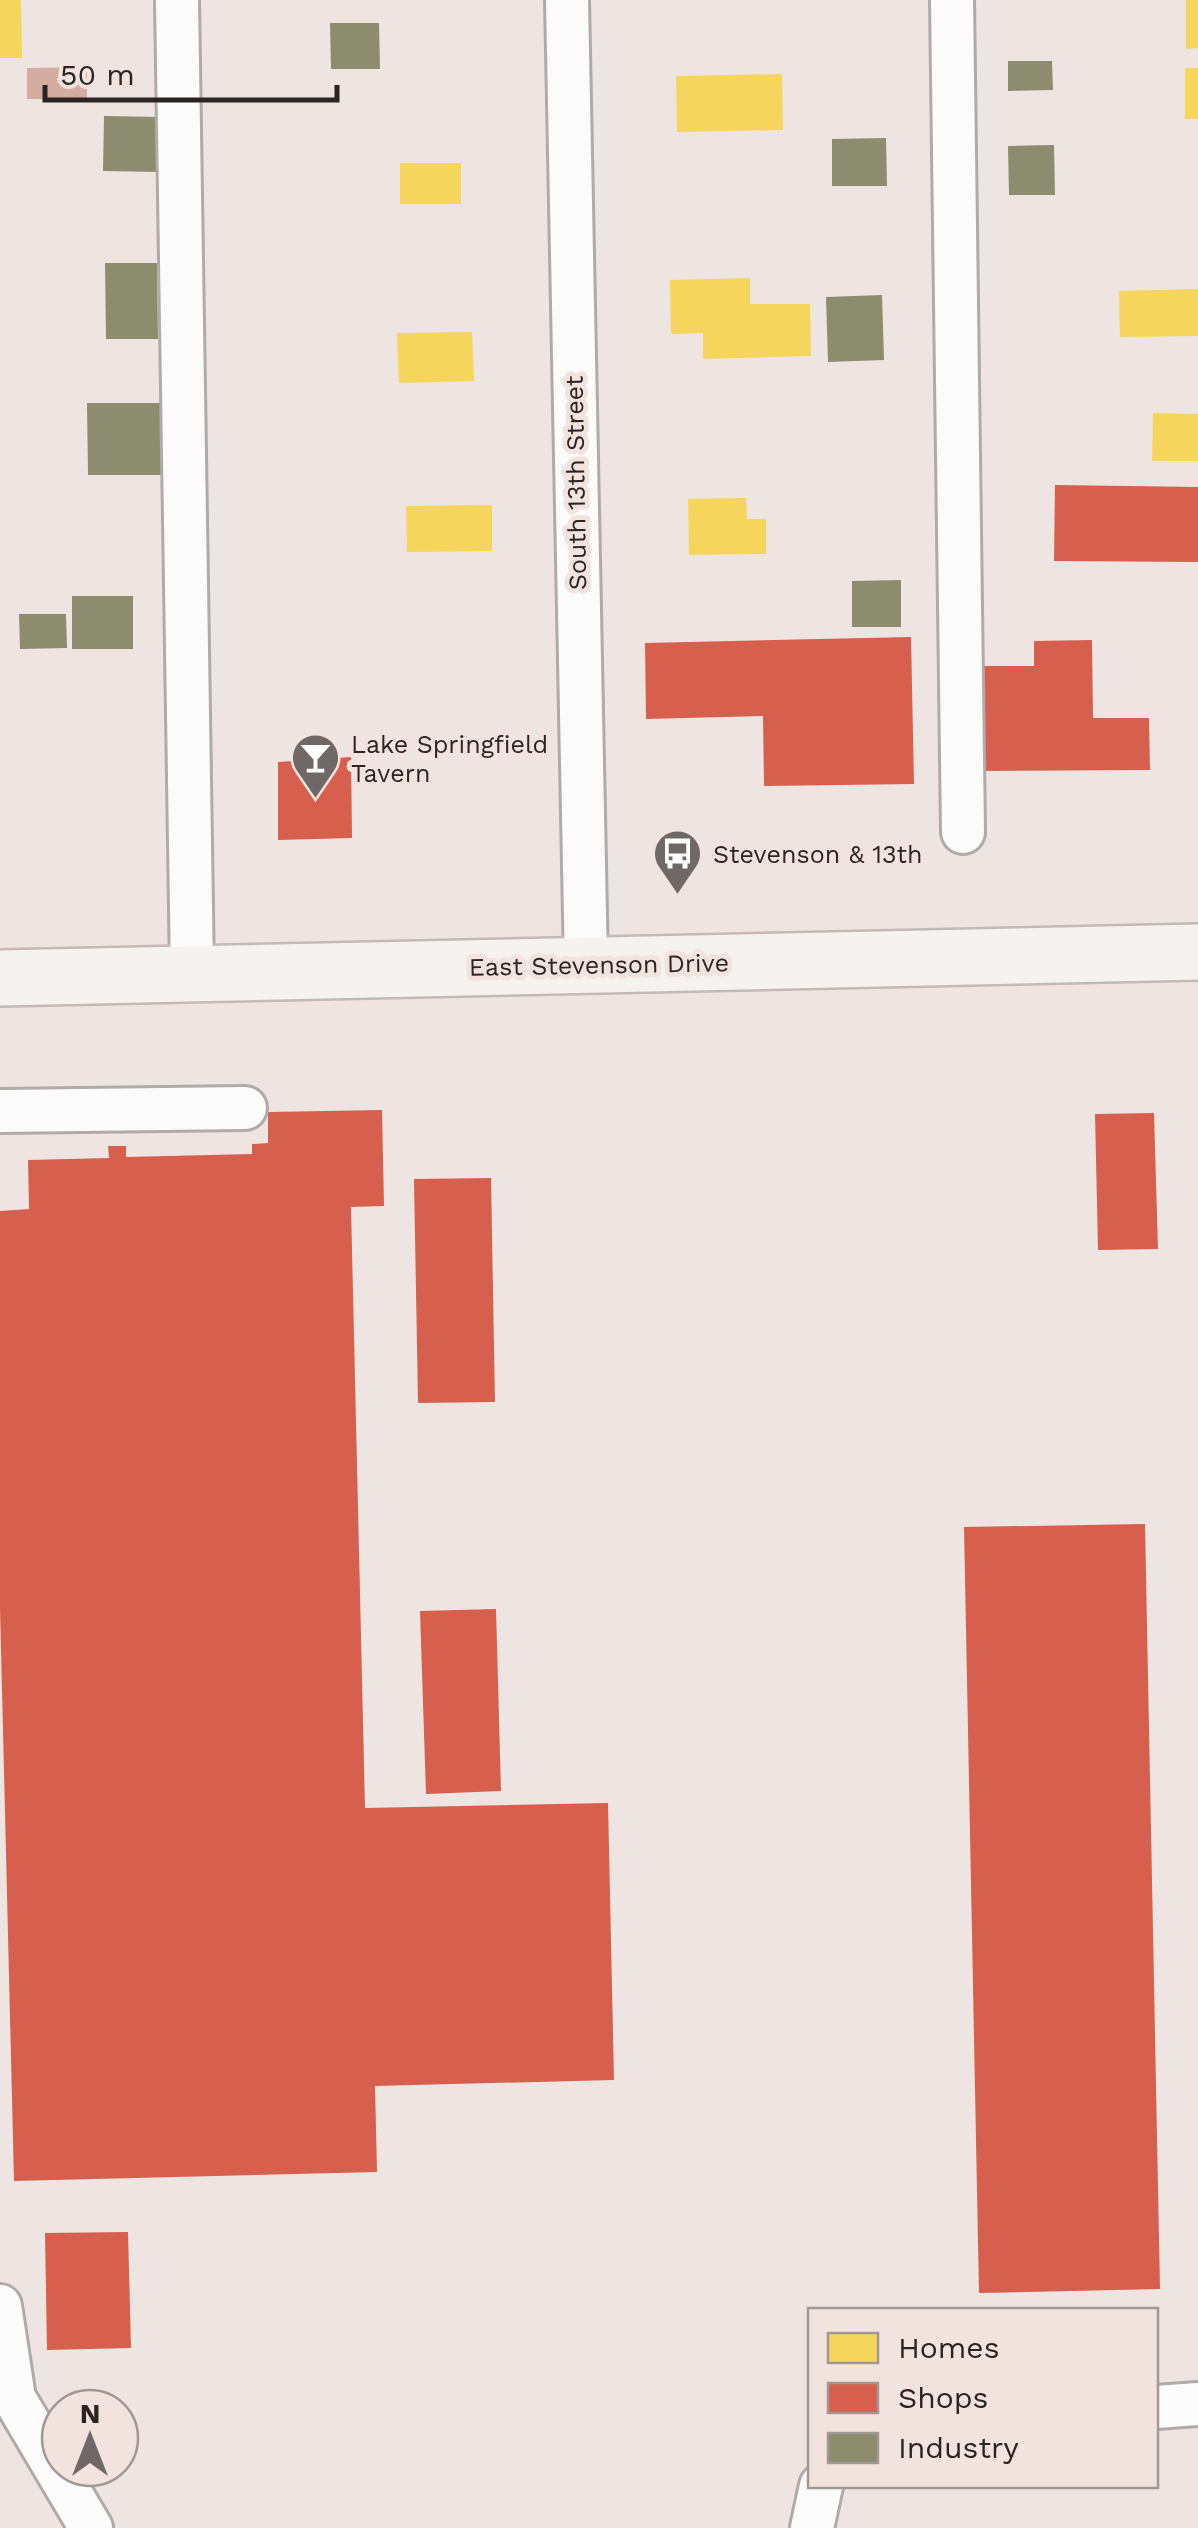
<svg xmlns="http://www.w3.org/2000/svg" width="1198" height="2528" viewBox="0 0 1198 2528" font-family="'Work Sans',sans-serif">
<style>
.water{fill:#d3ada1}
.homes{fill:#f6d55c}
.shops{fill:#d6604d}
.industry{fill:#8c8c6e}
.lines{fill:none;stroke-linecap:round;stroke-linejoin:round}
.minor-casing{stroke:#b0aaa8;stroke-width:48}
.major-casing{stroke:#c4b9b6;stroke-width:60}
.minor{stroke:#fcfbfb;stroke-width:42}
.major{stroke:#f6f2f0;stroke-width:55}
.labels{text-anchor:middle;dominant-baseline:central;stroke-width:10;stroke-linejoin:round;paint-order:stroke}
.street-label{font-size:25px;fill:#2a2523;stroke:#f2e3de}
.poi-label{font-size:25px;fill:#2a2523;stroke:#f2e3de;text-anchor:start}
</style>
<rect width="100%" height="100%" fill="#eee5e2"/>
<polygon class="water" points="87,67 87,99 27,99 27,68"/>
<g class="homes">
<polygon points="0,0 21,0 22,58 0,58"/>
<polygon points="1186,0 1198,0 1198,48 1186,49"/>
<rect x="1185" y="68" width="13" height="51"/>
<polygon points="782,74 783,130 677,132 676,76"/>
<rect x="400" y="163" width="61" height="41"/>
<polygon points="750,278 750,304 810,304 811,356 703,359 703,333 671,334 670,280"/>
<polygon points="1198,289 1198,336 1120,337 1119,291"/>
<polygon points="472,332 474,381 399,383 397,333"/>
<polygon points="1153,413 1198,414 1198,461 1152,461"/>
<polygon points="746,498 747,519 766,519 766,554 689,555 688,499"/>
<polygon points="492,505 492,551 407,552 406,506"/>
</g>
<g class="shops">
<polygon points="1055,485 1198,487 1198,562 1054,561"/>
<polygon points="911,637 914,784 764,786 763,716 646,719 645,643"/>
<polygon points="1092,640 1093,718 1149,718 1150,770 982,771 981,666 1034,666 1034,641"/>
<polygon points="351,757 352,838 278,840 278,762"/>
<polygon points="382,1110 384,1206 351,1207 365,1808 608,1803 614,2080 375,2086 377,2172 14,2181 0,1608 0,1211 29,1209 28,1160 109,1158 108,1146 126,1146 126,1157 252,1154 252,1144 268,1143 268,1112"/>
<polygon points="1154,1113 1158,1249 1098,1250 1095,1114"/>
<polygon points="491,1178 495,1402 418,1403 414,1179"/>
<polygon points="1145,1524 1160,2289 979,2293 964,1527"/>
<polygon points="496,1609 501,1791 426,1794 420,1611"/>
<polygon points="128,2232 131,2348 47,2350 45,2233"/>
</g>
<g class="industry">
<polygon points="330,23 379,23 380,69 331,69"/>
<polygon points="1008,61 1052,61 1053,90 1008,91"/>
<polygon points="104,116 161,117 160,172 103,171"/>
<polygon points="886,138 887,186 832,186 832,139"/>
<polygon points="1054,145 1055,195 1009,195 1008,146"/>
<polygon points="105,263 157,263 158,339 106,339"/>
<polygon points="882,295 884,360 828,362 826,297"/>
<polygon points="87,403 164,403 164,475 88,475"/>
<polygon points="901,580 901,627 852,627 852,581"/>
<rect x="72" y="596" width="61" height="53"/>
<polygon points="19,614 66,614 67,648 20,649"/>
</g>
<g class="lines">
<defs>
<g id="minor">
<polyline points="177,0 192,973"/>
<polyline points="567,0 586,966"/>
<polyline points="952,0 963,832"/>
<polyline points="0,1111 245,1108"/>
<polyline points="0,2306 14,2398 91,2528"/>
<polyline points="1156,2407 1198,2404"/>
<polyline points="812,2528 821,2486"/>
</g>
<polyline id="major" points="0,978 1198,952"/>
</defs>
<use href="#minor" class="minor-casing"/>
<use href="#major" class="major-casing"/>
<use href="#minor" class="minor"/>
<use href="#major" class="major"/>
</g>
<defs>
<symbol id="bar-pin" viewBox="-11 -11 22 30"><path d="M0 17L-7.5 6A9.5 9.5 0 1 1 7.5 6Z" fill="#6f6866" stroke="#f2e3de"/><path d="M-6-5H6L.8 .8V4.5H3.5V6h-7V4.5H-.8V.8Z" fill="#fff"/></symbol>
<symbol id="bus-pin" viewBox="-11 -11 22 30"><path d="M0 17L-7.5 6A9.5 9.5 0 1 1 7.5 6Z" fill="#6f6866" stroke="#f2e3de"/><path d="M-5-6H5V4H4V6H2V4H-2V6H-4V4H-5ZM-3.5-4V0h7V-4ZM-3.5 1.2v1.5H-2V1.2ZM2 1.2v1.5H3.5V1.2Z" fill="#fff"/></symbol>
</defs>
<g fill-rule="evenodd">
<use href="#bar-pin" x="288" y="730" width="55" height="75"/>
<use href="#bus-pin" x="650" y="826" width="55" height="75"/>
</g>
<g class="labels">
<g class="street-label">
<text transform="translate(576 483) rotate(-91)">South 13th Street</text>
<text transform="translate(599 965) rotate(-1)">East Stevenson Drive</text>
</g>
<g class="poi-label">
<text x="351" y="744">Lake Springfield<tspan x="351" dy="29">Tavern</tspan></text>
<text x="713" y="854">Stevenson &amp; 13th</text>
</g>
</g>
<rect x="808" y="2308" width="350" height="180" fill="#f2e3de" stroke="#a29793" stroke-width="2.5"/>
<rect x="828" y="2333" width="50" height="30" fill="#f6d55c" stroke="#a29793" stroke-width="2.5"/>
<text x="898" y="2358" font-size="30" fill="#2a2523">Homes</text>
<rect x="828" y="2383" width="50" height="30" fill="#d6604d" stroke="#a29793" stroke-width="2.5"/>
<text x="898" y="2408" font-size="30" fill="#2a2523">Shops</text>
<rect x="828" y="2433" width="50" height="30" fill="#8c8c6e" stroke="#a29793" stroke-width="2.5"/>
<text x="898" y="2458" font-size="30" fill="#2a2523">Industry</text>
<g transform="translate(90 2438)"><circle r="48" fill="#f2e3de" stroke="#a29793" stroke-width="2.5"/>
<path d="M0-8L18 38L0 25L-18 38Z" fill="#6f6866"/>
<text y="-15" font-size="28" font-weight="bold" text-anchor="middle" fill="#2a2523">N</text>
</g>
<path d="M45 85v15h292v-15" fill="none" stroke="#2a2523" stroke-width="5"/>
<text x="60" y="85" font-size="30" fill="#2a2523" stroke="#f2e3de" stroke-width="8" paint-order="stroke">50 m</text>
</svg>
